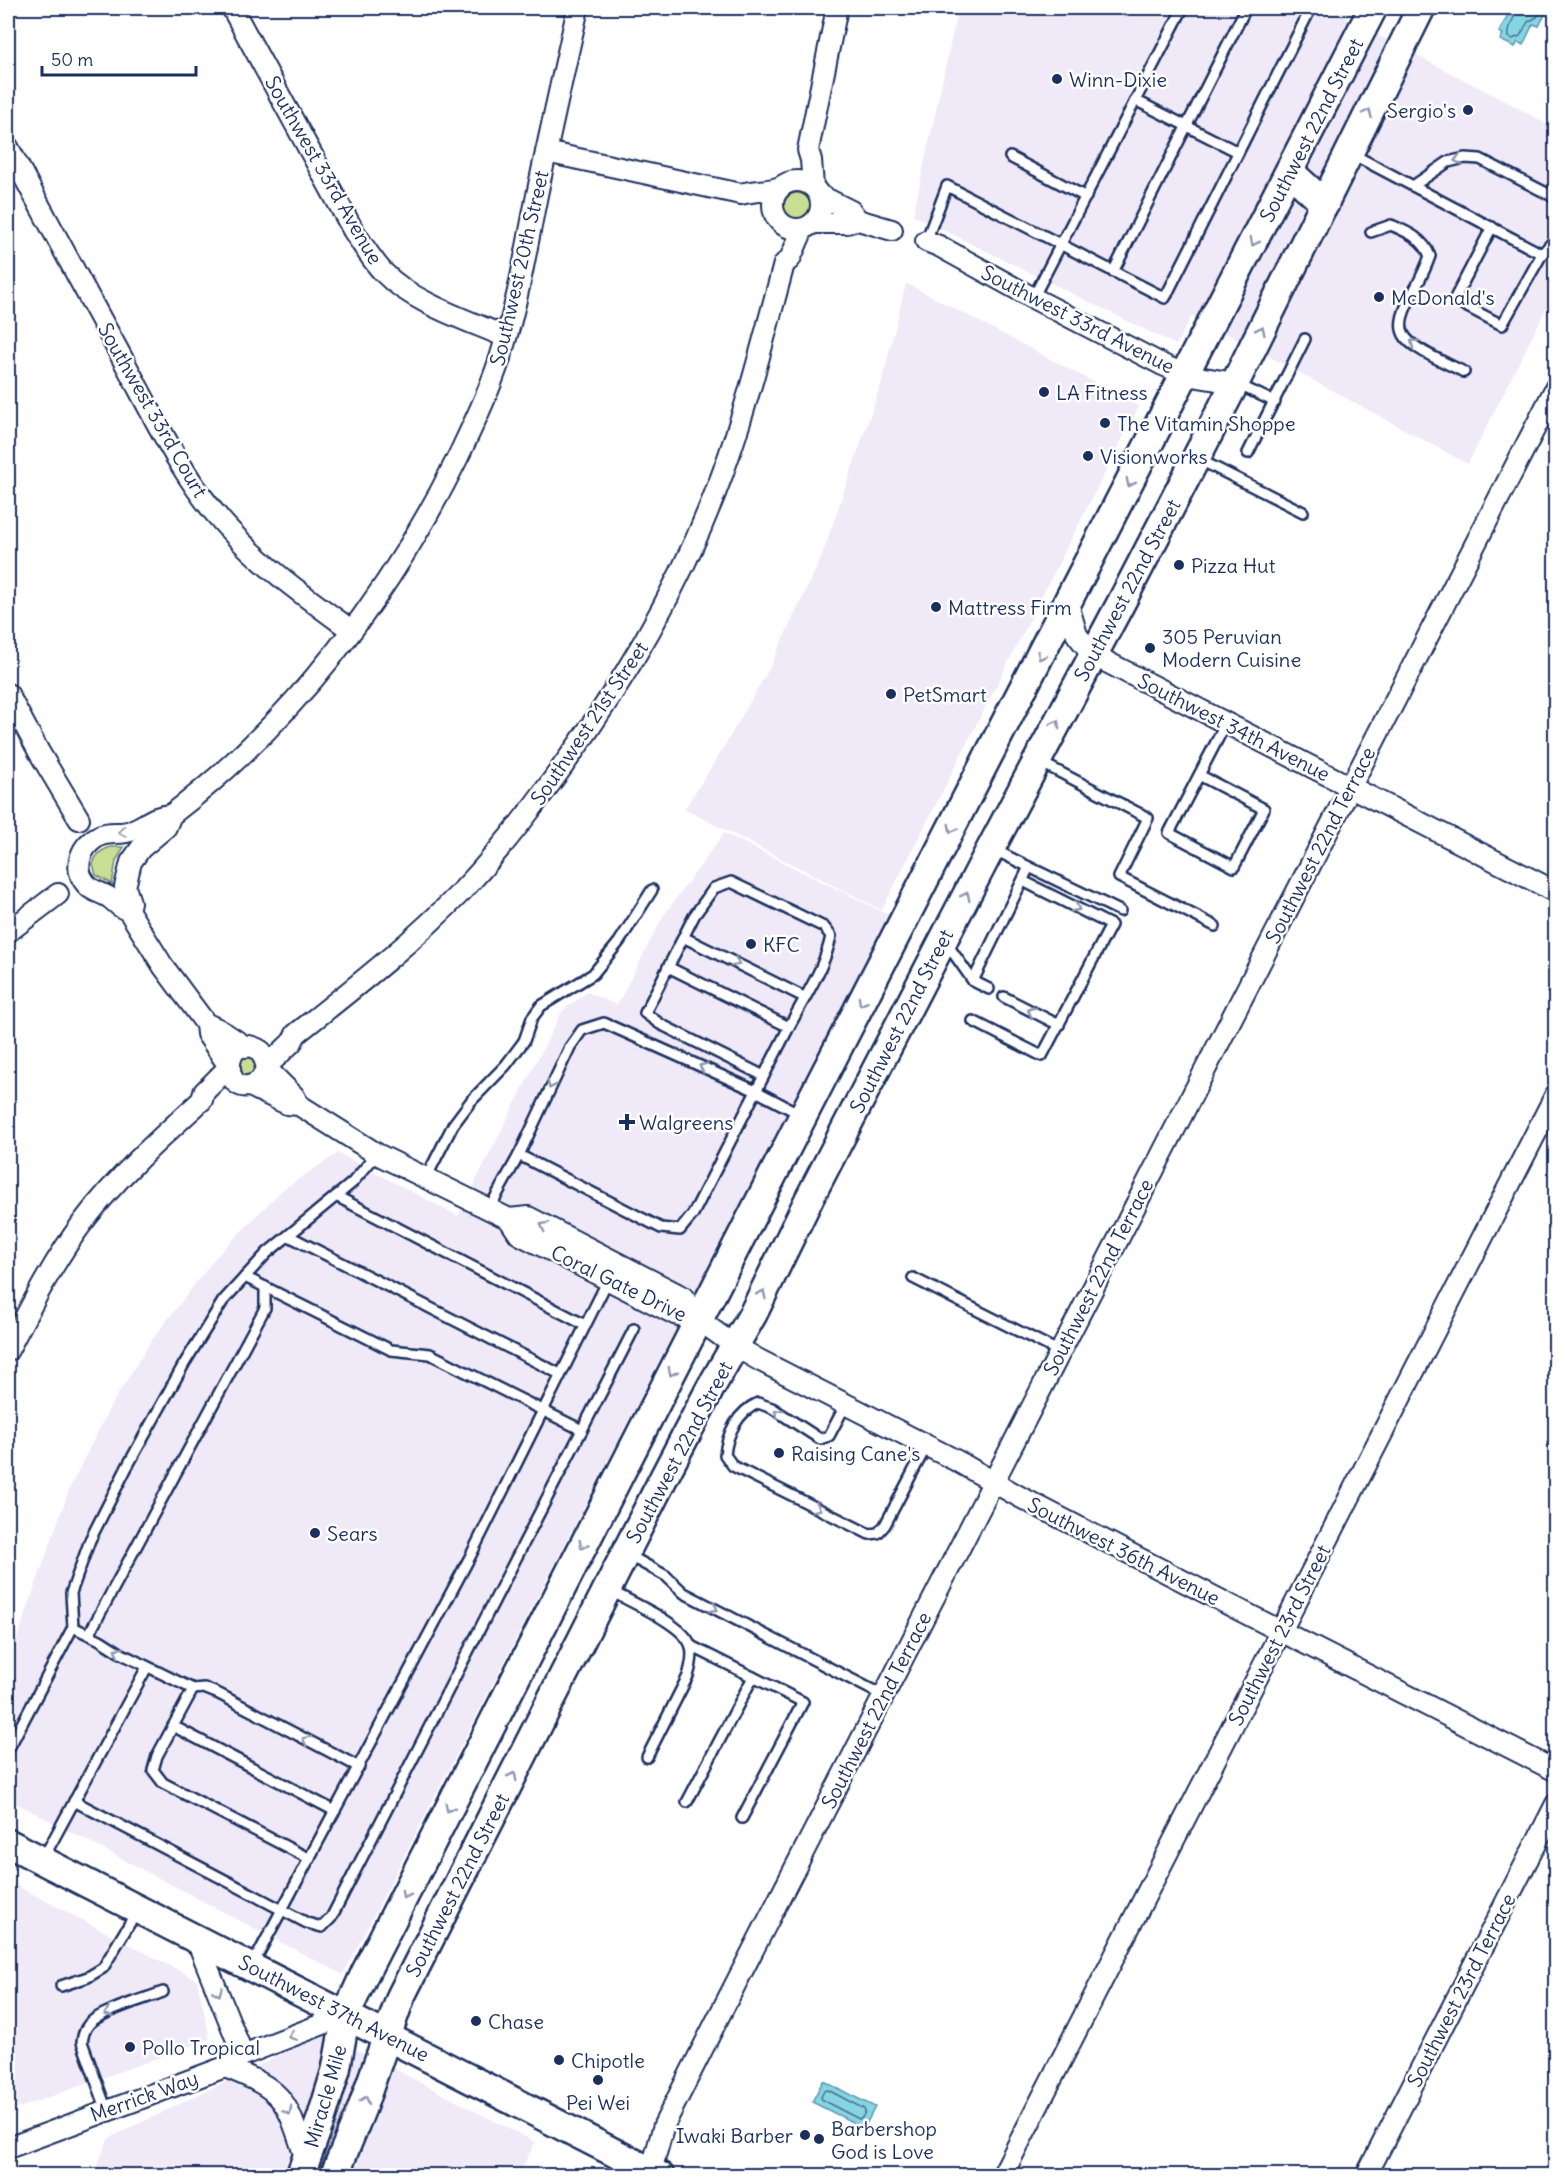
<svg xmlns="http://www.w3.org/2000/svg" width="1563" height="2183" viewBox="0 0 1563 2183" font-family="Delius,sans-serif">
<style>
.built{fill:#f0eaf8}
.green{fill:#c7de94;stroke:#718679;stroke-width:1.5}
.water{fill:#86d5e3;stroke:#5b93ae;stroke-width:1.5}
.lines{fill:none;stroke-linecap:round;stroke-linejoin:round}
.shore{stroke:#467193;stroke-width:1.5}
.lane-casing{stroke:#1b2f5e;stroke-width:14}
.street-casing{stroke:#1b2f5e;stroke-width:24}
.secondary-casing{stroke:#1b2f5e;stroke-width:32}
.lane{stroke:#fff;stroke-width:9}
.street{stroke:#fff;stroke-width:20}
.secondary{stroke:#fff;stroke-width:27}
.oneway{stroke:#8d97ae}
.poi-dot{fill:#1b2f5e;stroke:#fff;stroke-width:2}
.labels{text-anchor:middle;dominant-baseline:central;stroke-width:5;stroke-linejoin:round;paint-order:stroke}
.poi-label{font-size:20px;fill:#1b2f5e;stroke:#fff;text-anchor:start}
.street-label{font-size:20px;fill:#1b2f5e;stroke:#fff}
</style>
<rect width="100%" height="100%" fill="#fff"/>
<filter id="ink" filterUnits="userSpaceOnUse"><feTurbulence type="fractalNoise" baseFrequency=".0167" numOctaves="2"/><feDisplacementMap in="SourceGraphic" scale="12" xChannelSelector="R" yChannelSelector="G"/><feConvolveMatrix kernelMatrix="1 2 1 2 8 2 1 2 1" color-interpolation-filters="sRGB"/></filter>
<g filter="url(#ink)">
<g class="built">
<polygon points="958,8 1352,8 1347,19 1528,113 1555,130 1555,291 1468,464 1192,315 1176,345 913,215"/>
<polygon points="906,283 1139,406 882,910 684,809 721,752 769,669 821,558 881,384"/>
<polygon points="724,833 889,915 343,1975 8,1799 8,1664 70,1487 110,1407 151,1341 215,1258 282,1190 338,1153 458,1216 562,1011 587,992 617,1005 664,915"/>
<polygon points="8,1881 197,1980 210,2039 8,2112"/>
<polygon points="325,2033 535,2142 519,2175 92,2176 109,2138"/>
</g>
<g class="green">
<circle cx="797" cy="206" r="13"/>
<path d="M111,847H124L116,861L112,884L96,875L93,864C96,854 101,850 111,847Z"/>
<polygon points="253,1056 258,1071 246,1077 240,1074 238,1063 242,1057"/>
</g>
<g class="water">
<polygon points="1505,8 1545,8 1548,9 1539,26 1533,24 1523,45 1518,42 1515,47 1500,40 1503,34 1499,32 1510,11"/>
<polygon points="823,2081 875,2107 864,2128 812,2102"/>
</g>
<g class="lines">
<g class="shore">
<path d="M1515,8C1517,18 1507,25 1509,37L1512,39L1520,36L1528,22L1537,17L1542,8"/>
<polygon points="828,2090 864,2109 865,2112 862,2118 859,2119 822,2100 821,2097 824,2091"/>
</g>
<defs>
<g id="lane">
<polyline points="1135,100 1238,152"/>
<polyline points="1352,154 1542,254"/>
<polyline points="1010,157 1086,197"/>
<polyline points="1413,186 1448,162 1465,158 1480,159 1556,198"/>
<polyline points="1492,227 1454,300 1502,325 1542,254 1556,238"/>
<path d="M1371,232L1391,225C1407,232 1423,238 1430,256C1424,274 1414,290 1406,307C1402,316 1399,326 1404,335C1411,349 1449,364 1464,372"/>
<polyline points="926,241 947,186 1165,298 1311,8"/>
<polyline points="1113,272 1246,8"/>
<polyline points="1033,298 1183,8"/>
<polyline points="1237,384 1275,402"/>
<polyline points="1248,453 1305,339"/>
<polyline points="1198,459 1303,512"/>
<polyline points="1038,761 1148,818 1119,877 1215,926"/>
<polyline points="1199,775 1264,809 1234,867 1169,833 1226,723"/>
<polyline points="1029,867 1120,911"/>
<polyline points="683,937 804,997"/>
<polyline points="947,944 973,981 989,989"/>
<polyline points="668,967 789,1027"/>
<polyline points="973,981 1029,867 993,849"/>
<polyline points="1004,997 1059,1025"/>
<polyline points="973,1021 1042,1056 1111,925 1023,881"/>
<path d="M519,1155L661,1228L680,1230L693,1214L789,1027C804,998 825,968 831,936L824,927L731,882L714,888L694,916L645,1013L660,1024L764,1076"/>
<polyline points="426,1178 453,1125 471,1101 506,1065 524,1041 532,1018 541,1006 593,974 619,942 652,890"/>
<polyline points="336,1196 585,1325"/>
<polyline points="489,1209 519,1155 570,1047 582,1030 604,1023 756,1091 800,1114"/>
<polyline points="289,1236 560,1374"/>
<polyline points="245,1277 391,1350 430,1354 582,1430"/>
<polyline points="913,1278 1060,1352"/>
<path d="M846,1404L829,1436L820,1439L772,1408L758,1403C738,1412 727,1433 725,1455L733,1466L869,1534L878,1533L885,1525L927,1445"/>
<polyline points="628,1555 666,1576 684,1593 884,1696"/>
<path d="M609,1590C630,1602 681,1623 690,1644C694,1653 691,1666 688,1676L647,1757"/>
<polyline points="73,1627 100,1640 122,1654 193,1689 204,1688 219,1694 359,1767"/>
<polyline points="89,1634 265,1308 265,1287"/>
<polyline points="691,1646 803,1702 742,1818"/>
<polyline points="193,1689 157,1756 153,1770 163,1783 310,1859"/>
<polyline points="173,1726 335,1811"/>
<polyline points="8,1750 73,1627 71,1593 90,1540 127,1467 184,1364 223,1301 267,1253 352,1183 377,1154"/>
<polyline points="74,1801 307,1923 322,1927 331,1918 634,1329"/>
<polyline points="687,1802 753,1677"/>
<polyline points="44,1857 147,1667"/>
<polyline points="253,1964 471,1555 608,1280"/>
<polyline points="61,1986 88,1977 103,1968 137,1911"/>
<path d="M107,2111L82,2042C83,2035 84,2030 89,2024C100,2011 145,1999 163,1992"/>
</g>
<g id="street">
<path d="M232,8L353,230C362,244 371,259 383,272C413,303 467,320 506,337"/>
<path d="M8,147C47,220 87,294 127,367C156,421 184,480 225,525C262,566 307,598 351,630"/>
<path d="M546,152L741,194C754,190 767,192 781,187"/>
<circle cx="797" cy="205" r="24"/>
<polyline points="813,186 811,160 808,150 837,8"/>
<polyline points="819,195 851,211 858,220 892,230"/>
<polyline points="813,223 847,223 858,220"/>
<polyline points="926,241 939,246 1033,298 1163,365 1186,375 1235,383"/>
<polyline points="1068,604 1077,635 1093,655 1556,892"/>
<polyline points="8,694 39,752 79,819"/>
<path d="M128,910C119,908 117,903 110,898C103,893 95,892 89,887C72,871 79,848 97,837C108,830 122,836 133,830C149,823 153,816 171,815"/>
<polyline points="8,932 58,894"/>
<polyline points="206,1024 207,1034 228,1065"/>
<path d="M246,1047C233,1040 221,1028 206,1024L163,966L128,910L130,902L125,887L131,862L141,848L166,827L171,815C294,721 390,595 458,457C475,421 493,384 504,345C519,296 527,245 537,195C550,132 564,70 578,8"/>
<path d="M267,1066L261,1051C219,1025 220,1109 261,1080L267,1066L292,1042L296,1034C354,988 412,943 463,890C494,857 522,822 549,785C620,690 681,587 722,475C747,407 765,334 784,264L790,259L803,229"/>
<polyline points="267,1069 294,1096 299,1105"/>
<polyline points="250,1086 287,1104 299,1105 377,1154 509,1219 519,1234 675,1314 699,1320"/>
<polyline points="509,1219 528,1217 683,1297 699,1320 735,1346 759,1360 957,1461 1020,1497 1255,1618 1556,1771"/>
<path d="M8,1350C31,1306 53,1262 83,1222C117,1177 160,1138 202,1100L204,1092L228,1068"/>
<polyline points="196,1938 243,2055"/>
<path d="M225,2067C287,2091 286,2100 306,2160"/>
<polyline points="8,2148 225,2067 243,2055 346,2015"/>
<polyline points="651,2171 664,2125 716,2022 1556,387"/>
<polyline points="1002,2176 1556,1094"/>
<polyline points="1366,2176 1556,1804"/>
</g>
<g id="secondary">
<polyline points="1290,172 1325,204"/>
<polyline points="8,1843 660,2176"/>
<polyline points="300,2176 321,2119 336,2070 346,2015 365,1973 803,1116 1373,8"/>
<polyline points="334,2176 362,2108 401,1996 664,1477 711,1387 753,1314 810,1197 991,848 1122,601 1235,383 1421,8"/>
</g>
</defs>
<use href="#lane" class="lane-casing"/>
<use href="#street" class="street-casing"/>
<use href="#secondary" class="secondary-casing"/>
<use href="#lane" class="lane"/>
<use href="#street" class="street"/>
<use href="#secondary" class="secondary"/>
</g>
<defs><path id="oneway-chevron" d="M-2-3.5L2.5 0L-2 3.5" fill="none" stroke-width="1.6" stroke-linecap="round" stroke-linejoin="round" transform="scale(1.5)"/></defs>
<g class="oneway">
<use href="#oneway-chevron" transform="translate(1368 113) rotate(-65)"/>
<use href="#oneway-chevron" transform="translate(1458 160) rotate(168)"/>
<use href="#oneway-chevron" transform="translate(1254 242) rotate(117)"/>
<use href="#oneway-chevron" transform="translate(1261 330) rotate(-64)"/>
<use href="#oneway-chevron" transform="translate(1414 343) rotate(-143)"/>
<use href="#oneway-chevron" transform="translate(1130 483) rotate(117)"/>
<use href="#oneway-chevron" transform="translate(1041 656) rotate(117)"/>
<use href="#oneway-chevron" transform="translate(1056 724) rotate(-61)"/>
<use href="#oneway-chevron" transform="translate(952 829) rotate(117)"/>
<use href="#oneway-chevron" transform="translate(122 832) rotate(172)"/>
<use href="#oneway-chevron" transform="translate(966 896) rotate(-63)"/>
<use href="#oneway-chevron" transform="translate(1076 908) rotate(27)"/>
<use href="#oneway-chevron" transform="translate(736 963) rotate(26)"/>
<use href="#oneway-chevron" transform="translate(862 1002) rotate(118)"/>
<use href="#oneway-chevron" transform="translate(1031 1011) rotate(-153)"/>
<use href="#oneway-chevron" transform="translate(703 1067) rotate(-156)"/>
<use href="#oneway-chevron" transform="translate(551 1085) rotate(115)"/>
<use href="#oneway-chevron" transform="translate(544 1226) rotate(-153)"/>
<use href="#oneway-chevron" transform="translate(762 1294) rotate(-64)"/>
<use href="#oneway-chevron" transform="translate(672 1372) rotate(117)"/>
<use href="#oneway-chevron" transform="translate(778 1413) rotate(-149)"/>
<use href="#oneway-chevron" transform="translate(817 1508) rotate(27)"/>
<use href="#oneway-chevron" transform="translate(583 1545) rotate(117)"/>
<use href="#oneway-chevron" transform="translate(714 1608) rotate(27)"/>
<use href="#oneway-chevron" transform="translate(118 1651) rotate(-148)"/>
<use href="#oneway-chevron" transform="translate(306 1740) rotate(-153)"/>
<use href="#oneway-chevron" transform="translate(513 1776) rotate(-63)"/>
<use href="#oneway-chevron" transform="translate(449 1808) rotate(117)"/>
<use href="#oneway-chevron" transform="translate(405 1895) rotate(117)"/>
<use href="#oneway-chevron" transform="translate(218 1992) rotate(68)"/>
<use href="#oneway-chevron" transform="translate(108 2013) rotate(158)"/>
<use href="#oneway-chevron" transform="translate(292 2036) rotate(159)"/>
<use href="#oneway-chevron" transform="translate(365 2100) rotate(-72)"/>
<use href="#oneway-chevron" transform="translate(288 2111) rotate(61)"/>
</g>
</g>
<g class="poi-dot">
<circle cx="1057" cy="79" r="6"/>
<circle cx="1468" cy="110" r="6"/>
<circle cx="1379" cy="297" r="6"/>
<circle cx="1044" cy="392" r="6"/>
<circle cx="1105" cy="423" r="6"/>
<circle cx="1088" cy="456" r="6"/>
<circle cx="1179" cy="565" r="6"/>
<circle cx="936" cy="607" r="6"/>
<circle cx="1150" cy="648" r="6"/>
<circle cx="891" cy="694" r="6"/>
<circle cx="751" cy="944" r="6"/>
<path d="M624 1113h6v6h6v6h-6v6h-6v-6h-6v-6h6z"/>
<circle cx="779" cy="1453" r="6"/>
<circle cx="315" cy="1533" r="6"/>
<circle cx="476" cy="2021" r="6"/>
<circle cx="130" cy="2047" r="6"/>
<circle cx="559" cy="2060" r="6"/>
<circle cx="598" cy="2080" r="6"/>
<circle cx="805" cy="2135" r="6"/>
<circle cx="819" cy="2139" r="6"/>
</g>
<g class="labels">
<g class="poi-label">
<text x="1069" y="79">Winn-Dixie</text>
<text x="1456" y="110" text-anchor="end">Sergio's</text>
<text x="1391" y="297">McDonald's</text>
<text x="1056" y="392">LA Fitness</text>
<text x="1117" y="423">The Vitamin Shoppe</text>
<text x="1100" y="456">Visionworks</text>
<text x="1191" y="565">Pizza Hut</text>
<text x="948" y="607">Mattress Firm</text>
<text x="1162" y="636">305 Peruvian<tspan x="1162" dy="23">Modern Cuisine</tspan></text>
<text x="903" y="694">PetSmart</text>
<text x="763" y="944">KFC</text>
<text x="639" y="1122">Walgreens</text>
<text x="791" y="1453">Raising Cane's</text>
<text x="327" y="1533">Sears</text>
<text x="488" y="2021">Chase</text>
<text x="142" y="2047">Pollo Tropical</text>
<text x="571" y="2060">Chipotle</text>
<text x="598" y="2102" text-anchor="middle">Pei Wei</text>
<text x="831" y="2128">Barbershop<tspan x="831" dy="23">God is Love</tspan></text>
<text x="793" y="2135" text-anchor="end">Iwaki Barber</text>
</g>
<g class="street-label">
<text transform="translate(1311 130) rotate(-63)">Southwest 22nd Street</text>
<text transform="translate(324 170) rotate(60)">Southwest 33rd Avenue</text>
<text transform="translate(519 268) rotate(-77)">Southwest 20th Street</text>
<text transform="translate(1078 319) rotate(27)">Southwest 33rd Avenue</text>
<text transform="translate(153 410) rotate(60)">Southwest 33rd Court</text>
<text transform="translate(1127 590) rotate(-62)">Southwest 22nd Street</text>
<text transform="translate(589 723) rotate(-56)">Southwest 21st Street</text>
<text transform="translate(1234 727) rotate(27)">Southwest 34th Avenue</text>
<text transform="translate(1320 845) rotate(-63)">Southwest 22nd Terrace</text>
<text transform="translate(901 1021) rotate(-63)">Southwest 22nd Street</text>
<text transform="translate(1098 1277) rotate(-63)">Southwest 22nd Terrace</text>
<text transform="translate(619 1283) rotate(26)">Coral Gate Drive</text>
<text transform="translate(679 1452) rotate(-62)">Southwest 22nd Street</text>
<text transform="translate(1124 1551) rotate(27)">Southwest 36th Avenue</text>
<text transform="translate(1279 1635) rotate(-63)">Southwest 23rd Street</text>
<text transform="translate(876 1710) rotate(-63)">Southwest 22nd Terrace</text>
<text transform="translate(457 1885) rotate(-63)">Southwest 22nd Street</text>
<text transform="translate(1461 1990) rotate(-63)">Southwest 23rd Terrace</text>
<text transform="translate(334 2008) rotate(27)">Southwest 37th Avenue</text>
<text transform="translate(144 2096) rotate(-20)">Merrick Way</text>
<text transform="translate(325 2096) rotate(-74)">Miracle Mile</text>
</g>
</g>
<rect width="1563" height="2183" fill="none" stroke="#fff" stroke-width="30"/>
<rect x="15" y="15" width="1533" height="2153" fill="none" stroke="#1b2f5e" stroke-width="2" filter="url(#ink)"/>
<path d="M42 66v9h154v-9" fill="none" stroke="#1b2f5e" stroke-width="3"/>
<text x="51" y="66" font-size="18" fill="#1b2f5e" stroke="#ffffff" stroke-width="4.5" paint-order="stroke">50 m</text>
</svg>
